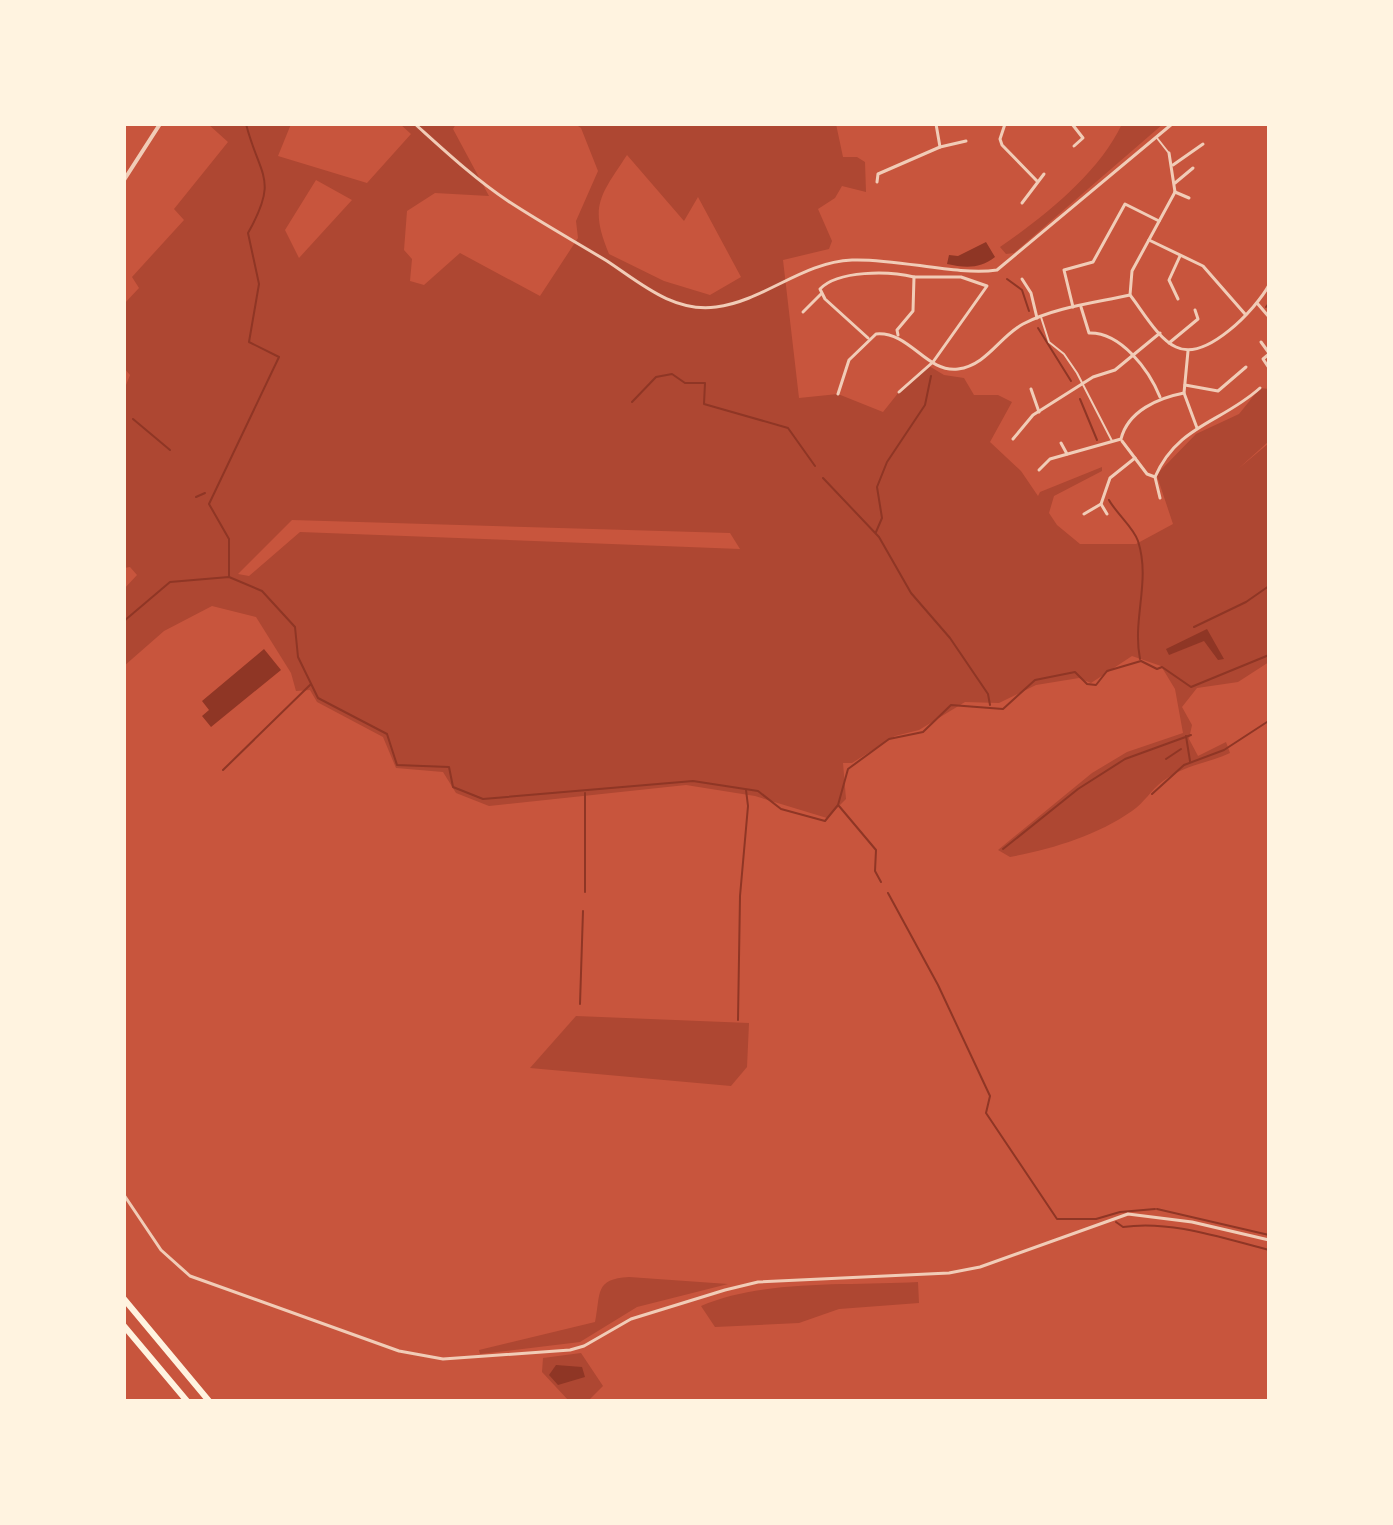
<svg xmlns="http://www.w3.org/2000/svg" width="1393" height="1525" viewBox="0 0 1393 1525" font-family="Overpass,sans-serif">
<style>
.green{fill:#ae4732;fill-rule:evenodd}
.water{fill:#8f3625}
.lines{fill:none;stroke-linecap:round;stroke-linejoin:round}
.stream{stroke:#8f3625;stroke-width:2}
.service{stroke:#f1ccb7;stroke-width:2}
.minor{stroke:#f1ccb7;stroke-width:3}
.tertiary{stroke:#f1ccb7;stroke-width:4}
.motorway{stroke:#fff3e0;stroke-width:6}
</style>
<rect width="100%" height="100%" fill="#c8553d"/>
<g class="green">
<path d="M208,124H291L278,156L367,183L411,134L400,124H456L453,129L489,196L435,193L407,211L404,250L412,259L410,281L424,285L460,253L540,296L578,238L576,221L598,171L581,128L575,124H836L843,157H857L865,162L866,192L842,186L835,198L818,209L832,241L829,249L783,260L799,398L838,394L883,412L899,392L929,366L944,375L964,378L974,395H998L1012,402L990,442L1021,471L1038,496L1040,492L1102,467V471L1054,496L1049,513L1057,525L1080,544H1136L1173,524L1157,476L1160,471L1196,434L1239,414L1260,388L1269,389V441L1238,469L1269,443V662L1238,682L1197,688L1182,707L1192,725L1189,739L1198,756L1226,742L1230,753C1208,763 1182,766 1163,781C1151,790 1144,803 1132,811C1096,836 1052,849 1010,857L998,850L1092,773L1127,752L1183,733L1175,689L1161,666L1132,656L1091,683L1079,678L1036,685L999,703L965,702L919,730L895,736L852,763H843L846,799L827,818L755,796L686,785L489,806L456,793L443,772L396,768L383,737L317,702L310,690L296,691L291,673L256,617L212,606L164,631L124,666V589L137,575L130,567L124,568V390L130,375L124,368V304L139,288L132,277L184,220L174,209L228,142ZM627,155L684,221L698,197L741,277L710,295L664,281L609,254C589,206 600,196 627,155ZM316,180L352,200L299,258L285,230ZM292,520L730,533L740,549L300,532L249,576L238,574Z"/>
<path d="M1122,124H1163L1014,253L1006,254L1000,247C1046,215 1098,174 1122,124Z"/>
<polygon points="576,1016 749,1023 747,1067 731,1086 530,1068"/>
<path d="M629,1277L728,1284L637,1307L580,1342L480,1354L479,1350L595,1322C601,1293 594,1279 629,1277Z"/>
<path d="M918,1282L919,1303L839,1309L799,1323L715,1327L701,1306C763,1279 851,1286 918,1282Z"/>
<polygon points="581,1353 603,1386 588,1401 569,1401 542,1372 543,1358"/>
</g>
<g class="water">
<path d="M986,242L995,257C980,269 965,268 947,264L949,255L958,256Z"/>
<polygon points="1207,629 1224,659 1218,660 1204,641 1169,655 1166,649"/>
<polygon points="264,649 281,670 211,727 202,716 209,710 202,701"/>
<polygon points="556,1365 582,1367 585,1377 558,1385 549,1375"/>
</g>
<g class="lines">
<g class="stream">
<polyline points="1007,279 1022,290 1029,311"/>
<polyline points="1266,307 1269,303"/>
<polyline points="1038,328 1071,381"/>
<polyline points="1080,399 1097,440"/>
<polyline points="632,402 656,377 672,374 685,383 705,383 704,404 788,428 815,466"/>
<polyline points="133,419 170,450"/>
<polyline points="823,478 879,537 911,593 950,638 988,694 990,705"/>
<polyline points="196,497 205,493"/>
<path d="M1109,500C1116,513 1134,528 1138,541C1151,581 1132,619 1140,659"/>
<polyline points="876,532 882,518 877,487 887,462 925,405 931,376"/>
<path d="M229,576V539L209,504L279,357L249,342L259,284L248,233C279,178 260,178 246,124"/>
<polyline points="124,621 170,582 229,577 262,591 295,627 298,657 318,698 387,734 397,765 449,767 453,787 483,799 693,781 758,791 781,809 825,821 838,805 848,769 889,739 923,732 951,705 1003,709 1035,680 1075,672 1087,684 1096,685 1107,671 1141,661 1157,669 1162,667 1191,687 1269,655"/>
<polyline points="1194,627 1246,602 1269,586"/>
<polyline points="1186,736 1190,761"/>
<polyline points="1166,759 1181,749"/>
<polyline points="223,770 311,684"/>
<polyline points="1152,794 1184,765 1224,750 1267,722"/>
<polyline points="839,806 876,850 875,871 881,882"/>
<polyline points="1003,849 1078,789 1125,759 1191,735"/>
<polyline points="585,892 585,793"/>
<polyline points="888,893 938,985 990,1096 986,1113 1057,1219 1096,1219 1120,1212 1155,1209"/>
<polyline points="580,1004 583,911"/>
<polyline points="738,1020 740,896 748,806 746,790"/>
<polyline points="1157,1209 1269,1235"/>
<path d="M1116,1222L1123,1227C1171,1220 1222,1238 1269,1250"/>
</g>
<g class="service">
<polyline points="1157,138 1168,152"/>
<polyline points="1041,317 1049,342 1064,354 1077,373 1112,441"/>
</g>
<g class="minor">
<path d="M415,124C445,151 475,179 508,201C540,222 574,241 607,261C639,282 673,313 716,307C764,301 802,262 852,260C897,258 957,276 997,270L1172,124"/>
<polyline points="1005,124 1000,139 1002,145 1037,181"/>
<polyline points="1072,124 1083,138 1074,146"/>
<polyline points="940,147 966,141"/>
<polyline points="1169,153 1175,192"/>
<polyline points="1173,165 1203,144"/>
<polyline points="877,182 878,174 940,147 936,124"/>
<polyline points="1175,183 1193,168"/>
<path d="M1175,192L1132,271L1130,295C1142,310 1158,339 1176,347C1206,362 1256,309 1269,285"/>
<polyline points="1175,192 1189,198"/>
<polyline points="1022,203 1044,174"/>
<polyline points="1149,240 1203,266 1245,314"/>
<polyline points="1022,279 1031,293 1037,318"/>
<polyline points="1178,299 1169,280 1180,256"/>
<polyline points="1257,303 1269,317"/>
<polyline points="1073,307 1064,270 1093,262 1125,204 1159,221"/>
<path d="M1081,307L1089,333C1121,332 1149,370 1160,397"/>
<polyline points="803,312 821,294"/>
<path d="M868,338L825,299L820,289C838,270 889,271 914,277L913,311L897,330L898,335"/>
<polyline points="1261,342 1269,353"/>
<polyline points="1169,343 1198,319 1195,310"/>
<polyline points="1188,351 1184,393 1197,428"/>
<polyline points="1269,354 1263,359 1269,368"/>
<polyline points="1185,385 1218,391 1246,367"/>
<polyline points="1031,389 1039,412"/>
<polyline points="899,392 933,362 987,286 961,277 914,277"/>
<path d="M838,394L849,360L876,334C910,331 926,373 958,369C987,365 999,337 1023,324C1056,307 1094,303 1130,295"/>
<polyline points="1013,439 1033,415 1093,377 1115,370 1160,333"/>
<polyline points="1122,441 1147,474 1155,477 1160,498"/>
<polyline points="1061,443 1067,454"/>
<path d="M1039,470L1050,459L1121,439C1128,411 1158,398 1184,393"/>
<path d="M1155,477C1178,425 1221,423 1260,388"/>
<polyline points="1101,504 1107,514"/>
<polyline points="1084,514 1101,504 1110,478 1135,458"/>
<polyline points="124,1195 161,1250 190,1276 399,1351 443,1359 570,1350 584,1346 631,1319 725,1290 758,1282 949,1273 980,1267 1128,1214 1192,1222 1269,1240"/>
</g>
<polyline class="tertiary" points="124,180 160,124"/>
<g class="motorway">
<polyline points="124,1299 209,1401"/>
<polyline points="124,1326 187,1401"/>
</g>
</g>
<rect width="1393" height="1525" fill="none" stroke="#fff3e0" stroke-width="252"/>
</svg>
